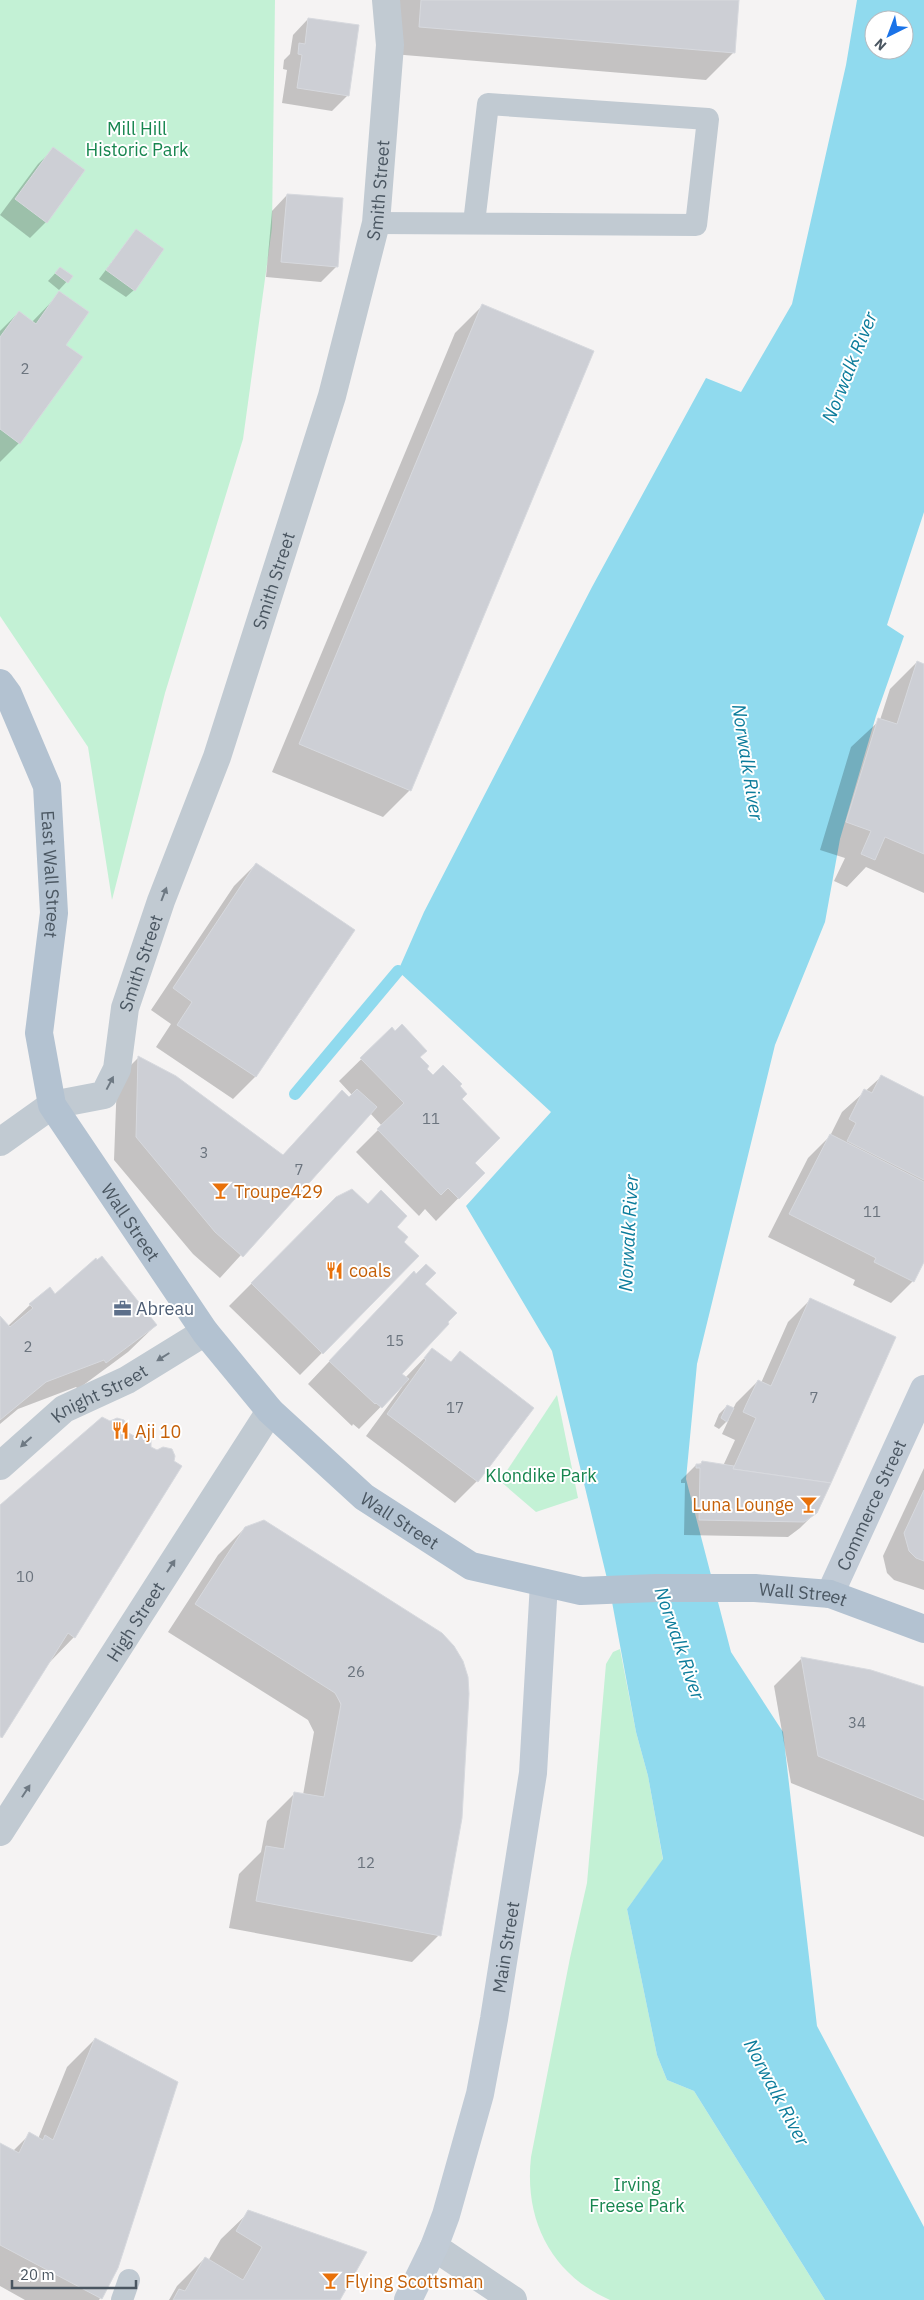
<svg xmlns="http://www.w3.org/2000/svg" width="924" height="2300" viewBox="0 0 924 2300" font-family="'IBM Plex Sans',sans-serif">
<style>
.green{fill:#c3f1d5}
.water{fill:#90daee;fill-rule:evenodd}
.shadow{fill:#0003}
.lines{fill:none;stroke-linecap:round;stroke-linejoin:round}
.stream{stroke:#90daee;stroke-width:12}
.building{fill:#cdcfd5;stroke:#d7d9de}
.service{stroke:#c1cad2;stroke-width:22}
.minor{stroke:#c1cad2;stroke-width:28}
.secondary{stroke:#c1cbd6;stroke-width:28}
.primary{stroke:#b3c2d1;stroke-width:28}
.oneway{fill:#6e7983}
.labels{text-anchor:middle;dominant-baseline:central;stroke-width:4;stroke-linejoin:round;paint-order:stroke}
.number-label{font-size:15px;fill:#6b747e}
.park-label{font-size:18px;fill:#17864f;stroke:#fff}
.street-label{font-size:18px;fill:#4a5661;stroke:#fff}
.food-label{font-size:18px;fill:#c56008;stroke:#fff;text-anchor:start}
.service-label{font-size:18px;fill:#4e5e75;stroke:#fff;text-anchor:start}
.water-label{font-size:19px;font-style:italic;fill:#0c7c9b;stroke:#fff}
</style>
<rect width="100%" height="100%" fill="#f5f3f3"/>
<g class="green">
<polygon points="0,0 275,0 272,228 243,439 165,693 112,900 88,747 0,616"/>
<polygon points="557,1395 578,1498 536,1512 500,1481"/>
<path d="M620,1649L636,1732L648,1776L663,1860L627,1909L657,2055L667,2080L694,2091L825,2300H610C551,2274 524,2220 531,2157L570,1958L587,1883L606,1664L613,1652Z"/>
</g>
<path class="water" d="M857,0H924V512L887,625L904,636L876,716L840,839L825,922L775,1045L697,1364L686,1479L731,1652L783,1732L817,2026L924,2227V2300H825L694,2091L667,2080L657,2055L627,1909L663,1859L648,1776L636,1732L610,1591L552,1351L466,1206L551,1112L398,971L424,912L592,587L706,378L741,392L792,304L846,65ZM874,20H904V50H874Z"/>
<g class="shadow">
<polygon points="397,0 738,0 733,53 706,80 392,54"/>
<polygon points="308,19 348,95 332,111 282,103 287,70 283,69 284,60 290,54 293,35"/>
<polygon points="54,149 83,170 46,222 30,238 0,215 38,164"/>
<polygon points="287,195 337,266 321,282 266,277 272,211"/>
<polygon points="136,230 134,290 126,297 99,279"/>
<polygon points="60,268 71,277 59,290 48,281"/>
<polygon points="60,293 64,345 19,443 0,462 0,331 19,312 32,322"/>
<polygon points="482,306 410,790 383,817 272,772 455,333"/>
<polygon points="917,662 924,665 924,893 866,867 847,887 834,881 845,858 820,850 851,747 880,720 890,689"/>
<polygon points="256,864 354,930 255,1077 233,1099 156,1047 171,1024 151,1010 234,886"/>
<polygon points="392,1029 419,1058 433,1077 458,1086 473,1163 483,1173 436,1221 425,1209 419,1216 356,1152 382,1126 370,1113 220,1278 193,1254 114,1160 117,1079 139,1057 282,1156 342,1092 349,1098 352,1095 339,1081"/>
<polygon points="881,1077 924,1098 924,1259 913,1281 891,1303 853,1285 855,1280 768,1237 808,1158 830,1136 842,1112"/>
<polygon points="317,1218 395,1227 402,1242 417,1257 300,1375 229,1306"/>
<polygon points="414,1272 424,1284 401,1374 405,1378 432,1350 450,1363 460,1353 477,1481 455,1503 366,1436 402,1387 401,1386 359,1429 353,1424 352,1426 308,1384"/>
<polygon points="55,1296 156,1325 128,1352 78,1389 76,1387 18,1409 0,1424 0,1317 8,1326 30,1305"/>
<polygon points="810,1300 816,1512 800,1528 788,1537 684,1535 685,1483 681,1483 681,1480 696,1465 702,1463 723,1466 735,1440 722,1434 729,1419 719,1429 714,1426 719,1414 727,1406 733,1409 736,1403 758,1381 761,1383 788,1322"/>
<polygon points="924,1468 924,1590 894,1580 887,1573 883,1556"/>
<polygon points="0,1506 74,1637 47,1665 0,1738"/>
<polygon points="263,1522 439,1935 412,1962 229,1928 239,1874 261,1852 267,1821 295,1793 303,1795 314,1732 308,1720 168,1632 218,1555 245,1528"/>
<polygon points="802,1658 924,1688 924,1837 791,1783 774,1686"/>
<polygon points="95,2039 117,2267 99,2300 25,2300 0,2286 0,2144 13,2151 30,2134 38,2139 67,2067"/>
<polygon points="249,2212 338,2300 169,2300 177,2286 205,2258 208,2261 221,2239"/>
</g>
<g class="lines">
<polyline class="stream" points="295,1094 398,971"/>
</g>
<g class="building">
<polygon points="421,0 739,0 735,53 419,27"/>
<polygon points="308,18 359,25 349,96 297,88 302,55 298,54 299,43 305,44"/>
<polygon points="53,147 85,170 47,223 15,199"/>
<polygon points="287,194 343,198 338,267 281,262"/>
<polygon points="136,229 164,249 135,291 106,270"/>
<polygon points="60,267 73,276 68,283 55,273"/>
<polygon points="59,291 89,312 66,345 83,357 20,444 0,429 0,337 19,311 36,324"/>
<polygon points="482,304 594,351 411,791 299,744"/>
<polygon points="917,661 924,664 924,854 885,837 875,860 861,854 871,831 846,822 878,718 897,724"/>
<polygon points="256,863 355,930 256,1077 177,1025 192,1002 173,988"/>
<polygon points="402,1024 427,1051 420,1057 429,1066 427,1069 433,1075 443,1065 462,1084 460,1086 467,1094 462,1099 500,1138 475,1163 485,1173 459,1199 448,1188 441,1195 377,1129 404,1103 360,1058 392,1027 395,1031"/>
<polygon points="138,1056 176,1076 283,1155 342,1090 349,1097 357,1089 377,1107 243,1257 215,1232 136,1137"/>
<polygon points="881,1075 924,1097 924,1180 847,1141 856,1123 849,1119 864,1089 872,1093"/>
<polygon points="830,1134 924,1182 924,1262 914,1282 874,1262 876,1258 789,1214"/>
<polygon points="352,1189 368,1204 381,1190 407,1216 397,1227 408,1237 404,1242 419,1256 323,1354 251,1283 336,1197"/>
<polygon points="102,1256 157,1325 106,1363 104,1360 46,1382 0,1420 0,1316 10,1327 33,1308 29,1304 50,1287 55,1294 96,1258 97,1260"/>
<polygon points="426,1264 436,1273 425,1284 457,1313 448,1322 449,1324 402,1374 409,1379 382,1408 376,1403 375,1404 329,1361 414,1271 416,1274"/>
<polygon points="810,1298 896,1337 831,1483 733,1469 756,1418 743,1412 746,1405 758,1380 771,1386"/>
<polygon points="432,1348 451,1362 460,1351 534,1408 478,1482 387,1414 426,1360 424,1358"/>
<polygon points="727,1405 734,1408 727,1422 721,1418"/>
<polygon points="102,1417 110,1421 117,1418 124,1420 128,1428 127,1432 134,1436 140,1432 147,1434 151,1438 151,1447 157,1450 163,1447 172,1449 175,1456 174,1461 182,1466 75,1638 68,1633 2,1738 0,1736 0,1505"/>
<polygon points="702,1461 734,1466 733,1469 831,1483 817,1513 804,1522 699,1520 700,1468 696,1468 696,1464 701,1464"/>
<polygon points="924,1490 924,1561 916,1558 909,1551 904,1533"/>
<polygon points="264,1520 442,1633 454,1646 463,1661 468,1677 469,1694 462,1818 441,1936 256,1901 266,1846 284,1849 294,1792 324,1797 341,1704 335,1693 195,1604 245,1527"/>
<polygon points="801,1657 871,1670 924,1687 924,1800 818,1756"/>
<polygon points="95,2038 178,2082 118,2268 102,2299 0,2245 0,2143 19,2153 29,2132 43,2140 45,2135 53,2140"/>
<polygon points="248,2210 367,2252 340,2300 173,2300 179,2289 185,2291 205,2257 243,2280 262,2247 236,2231"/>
</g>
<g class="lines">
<g class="service">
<polyline points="376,223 696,225 708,119 488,104 474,223"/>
<polyline points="122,2300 129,2280"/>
</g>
<g class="minor">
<path id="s1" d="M0,1142L52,1105L104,1095L117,1069L125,1008L161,901L217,757L332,396L376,223L390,45L386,0"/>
<path id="s2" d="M0,1466L64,1409L127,1380L205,1332"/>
<path id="s3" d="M0,1832L270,1411"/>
<polyline points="434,2247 513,2300"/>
</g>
<g class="secondary">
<path id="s4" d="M830,1594L924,1389"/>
<path id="s5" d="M408,2300L434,2247L446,2215L480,2094L494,2019L533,1773L544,1583"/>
</g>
<path class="primary" id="s6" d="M0,683L8,694L47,786L54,913L39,1033L52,1105L205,1332L270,1411L364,1497L471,1566L581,1591L656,1588H755L830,1594L924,1629"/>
</g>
<defs><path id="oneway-solid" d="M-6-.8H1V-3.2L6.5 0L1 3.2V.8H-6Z" transform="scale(1.25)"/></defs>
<g class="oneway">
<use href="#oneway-solid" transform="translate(164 894) rotate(-69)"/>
<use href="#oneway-solid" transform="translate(110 1083) rotate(-62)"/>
<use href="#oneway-solid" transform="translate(163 1357) rotate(148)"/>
<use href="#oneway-solid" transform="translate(26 1442) rotate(138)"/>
<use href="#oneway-solid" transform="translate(171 1566) rotate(-57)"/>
<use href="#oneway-solid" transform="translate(26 1791) rotate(-57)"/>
</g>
<defs>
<symbol id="bar-bare" viewBox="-9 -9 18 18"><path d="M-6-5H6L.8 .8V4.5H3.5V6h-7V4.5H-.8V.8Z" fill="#e8710a" stroke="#fff" stroke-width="2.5" paint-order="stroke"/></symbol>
<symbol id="restaurant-bare" viewBox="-9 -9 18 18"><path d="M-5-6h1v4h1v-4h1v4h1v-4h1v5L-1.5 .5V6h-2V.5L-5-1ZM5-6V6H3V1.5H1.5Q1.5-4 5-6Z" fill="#e8710a" stroke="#fff" stroke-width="2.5" paint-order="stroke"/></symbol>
<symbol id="office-bare" viewBox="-9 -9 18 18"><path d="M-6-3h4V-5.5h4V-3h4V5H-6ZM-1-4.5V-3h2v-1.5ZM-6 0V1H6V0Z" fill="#5c6f8a" stroke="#fff" stroke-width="2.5" paint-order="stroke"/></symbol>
</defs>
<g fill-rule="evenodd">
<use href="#bar-bare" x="208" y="1178" width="25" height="25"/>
<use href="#restaurant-bare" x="322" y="1258" width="25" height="25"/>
<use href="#office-bare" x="110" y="1296" width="25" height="25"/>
<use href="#restaurant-bare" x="108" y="1418" width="25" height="25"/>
<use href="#bar-bare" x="796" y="1492" width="25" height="25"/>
<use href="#bar-bare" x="318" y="2268" width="25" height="25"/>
</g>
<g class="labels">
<g class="number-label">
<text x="25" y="368">2</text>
<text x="431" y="1118">11</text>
<text x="204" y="1152">3</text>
<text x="299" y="1169">7</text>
<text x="872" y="1211">11</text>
<text x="395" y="1340">15</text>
<text x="28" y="1346">2</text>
<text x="814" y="1397">7</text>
<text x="455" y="1407">17</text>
<text x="25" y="1576">10</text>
<text x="356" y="1671">26</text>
<text x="857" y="1722">34</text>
<text x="366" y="1862">12</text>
</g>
<g class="park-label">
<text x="137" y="128">Mill Hill<tspan x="137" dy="21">Historic Park</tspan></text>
<text x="541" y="1475">Klondike Park</text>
<text x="637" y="2184">Irving<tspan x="637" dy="21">Freese Park</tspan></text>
</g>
<g class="street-label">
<text stroke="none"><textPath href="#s1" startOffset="1065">Smith Street</textPath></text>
<text stroke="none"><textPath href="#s1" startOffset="660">Smith Street</textPath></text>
<text stroke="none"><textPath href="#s6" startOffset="202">East Wall Street</textPath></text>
<text stroke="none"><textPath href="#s1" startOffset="255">Smith Street</textPath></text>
<text stroke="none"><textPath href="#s6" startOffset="576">Wall Street</textPath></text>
<text stroke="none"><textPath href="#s2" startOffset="124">Knight Street</textPath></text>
<text stroke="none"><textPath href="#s4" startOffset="98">Commerce Street</textPath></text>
<text stroke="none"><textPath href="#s6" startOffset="981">Wall Street</textPath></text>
<text stroke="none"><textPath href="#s6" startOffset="1401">Wall Street</textPath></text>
<text stroke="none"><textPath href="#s3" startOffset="250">High Street</textPath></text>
<text stroke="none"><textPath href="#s5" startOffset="368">Main Street</textPath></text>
</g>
<g class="food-label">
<text x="234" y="1191">Troupe429</text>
<text x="349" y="1270">coals</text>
<text x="135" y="1431">Aji 10</text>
<text x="794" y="1504" text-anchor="end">Luna Lounge</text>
<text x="345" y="2281">Flying Scottsman</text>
</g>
<g class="service-label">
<text x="136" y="1308">Abreau</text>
</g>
<g class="water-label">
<text transform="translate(849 367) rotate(-68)">Norwalk River</text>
<text transform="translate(748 762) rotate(81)">Norwalk River</text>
<text transform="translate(628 1233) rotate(-87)">Norwalk River</text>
<text transform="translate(680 1643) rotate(71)">Norwalk River</text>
<text transform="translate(777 2092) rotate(62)">Norwalk River</text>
</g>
</g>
<g transform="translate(889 35) rotate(222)"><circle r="24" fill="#ffffff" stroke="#b7bbc0"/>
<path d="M0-4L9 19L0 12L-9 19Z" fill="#1a73e8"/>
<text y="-8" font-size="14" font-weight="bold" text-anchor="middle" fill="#4a5661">N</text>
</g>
<path d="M12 2280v8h124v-8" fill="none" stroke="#4a5661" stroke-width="2.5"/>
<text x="20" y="2280" font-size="15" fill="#4a5661" stroke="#ffffff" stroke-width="4" paint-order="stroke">20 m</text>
</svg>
